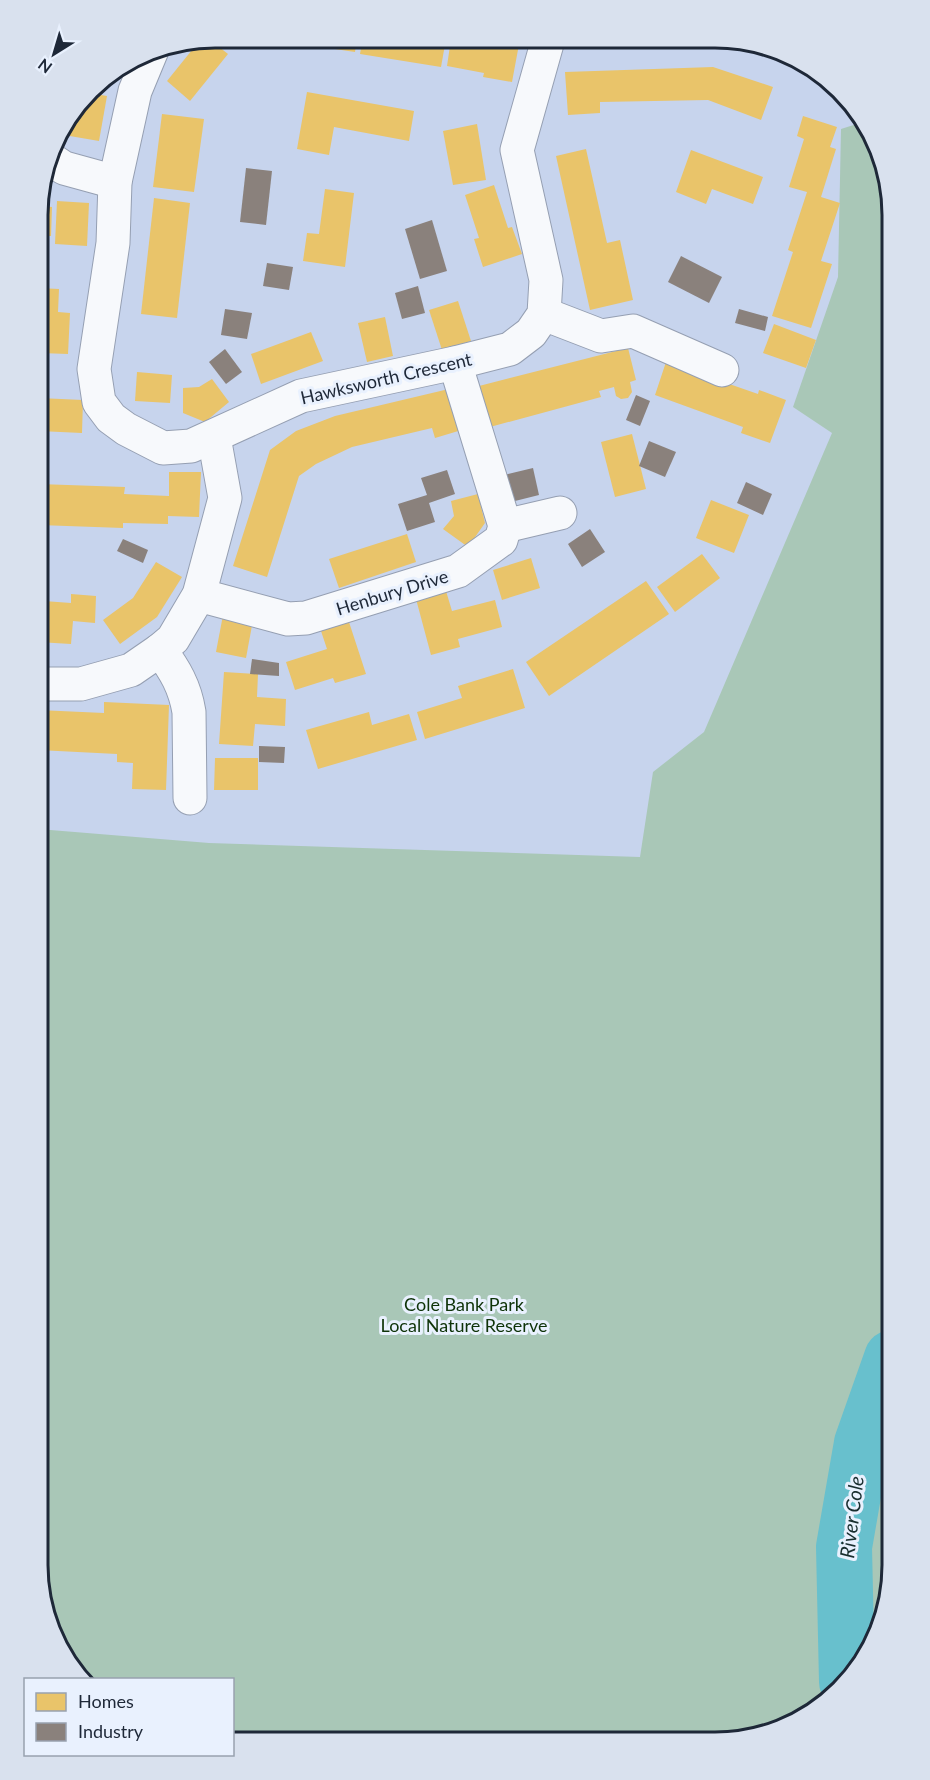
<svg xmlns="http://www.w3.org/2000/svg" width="930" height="1780" viewBox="0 0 930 1780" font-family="Lato,sans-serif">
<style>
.green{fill:#a9c7b7}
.homes{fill:#e9c46a}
.industry{fill:#8a817c}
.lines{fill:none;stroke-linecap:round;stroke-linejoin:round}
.river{stroke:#68c0cd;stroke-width:56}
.minor-casing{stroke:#959fb2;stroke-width:35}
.minor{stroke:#f7f9fc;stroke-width:33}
.labels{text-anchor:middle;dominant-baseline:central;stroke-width:6;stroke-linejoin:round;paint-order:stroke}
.street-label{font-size:18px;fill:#1e2838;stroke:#e9f1fe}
.park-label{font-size:18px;fill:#0e3308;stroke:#e9f1fe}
.water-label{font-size:20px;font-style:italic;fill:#192e2f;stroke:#e9f1fe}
.rim{fill:none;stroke:#1e2838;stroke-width:3}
</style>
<rect width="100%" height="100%" fill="#c7d4ed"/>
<polygon class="green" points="860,123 883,158 892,215 892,1577 879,1633 856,1673 814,1712 772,1733 715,1742 233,1741 232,1680 85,1679 47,1622 38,1565 38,829 209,843 640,857 653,772 704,732 832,433 793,407 838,277 841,129"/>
<g class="homes">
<polygon points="275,38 357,38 355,52 274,40"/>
<polygon points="363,38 446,39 441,67 360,54"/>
<polygon points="209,39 228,54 190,101 167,81 200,40"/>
<polygon points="451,39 470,39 487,42 487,39 520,39 512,82 483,77 484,73 447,66"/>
<polygon points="713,67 773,87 761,120 708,100 600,102 600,113 568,115 565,72"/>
<polygon points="307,92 414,111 409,141 334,127 329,155 297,149"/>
<polygon points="89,93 107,96 99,141 58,134"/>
<polygon points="162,114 204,119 194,192 153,187"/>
<polygon points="803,116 837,127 830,147 836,149 821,197 840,203 821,261 832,264 811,328 772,316 793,252 788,250 807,192 789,187 804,139 797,136"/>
<polygon points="477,124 486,180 453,185 443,131"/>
<polygon points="586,149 607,243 620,240 633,300 590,310 556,156"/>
<polygon points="691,150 763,177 753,204 712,189 706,204 676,192"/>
<polygon points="494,185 508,228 512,227 522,254 483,267 474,239 479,238 465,195"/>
<polygon points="325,189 354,193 345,267 303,261 307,233 319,234"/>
<polygon points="154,198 190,203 177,318 141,314"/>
<polygon points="57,201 89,203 87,246 55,244"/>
<polygon points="39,206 52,207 51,236 39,236"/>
<polygon points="39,288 59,289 58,312 70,313 68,354 40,353 42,311 39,311"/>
<polygon points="458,301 471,341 442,350 429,310"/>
<polygon points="385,317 393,356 367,362 358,323"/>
<polygon points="774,324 816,340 806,368 763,353"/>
<polygon points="311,332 323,361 261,384 251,354"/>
<polygon points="628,348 636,380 630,382 632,392 628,398 621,399 616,396 614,387 599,391 601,397 490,427 479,386"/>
<polygon points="666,362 758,394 759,390 786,400 770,443 741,433 743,427 655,395"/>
<polygon points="137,372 172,375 170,403 135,401"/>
<polygon points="212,379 229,402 205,422 183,413 183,388 199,387"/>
<polygon points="453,388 465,429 435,438 432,428 352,447 316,464 299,476 267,577 233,566 270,450 296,431 335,416"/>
<polygon points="39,398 83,400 82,433 39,431"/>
<polygon points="632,434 646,489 615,497 601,442"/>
<polygon points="169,472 201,472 199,517 168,516 168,524 123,523 123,528 39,525 39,484 125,487 124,494 169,496"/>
<polygon points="478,494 485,523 468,547 443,529 454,516 451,501"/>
<polygon points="711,500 749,515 734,553 696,538"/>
<polygon points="407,534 416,562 339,588 329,559"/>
<polygon points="702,554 720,578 675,612 657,587"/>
<polygon points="531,558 540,588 502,600 493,570"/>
<polygon points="156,562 182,577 157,617 120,644 103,620 133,598"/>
<polygon points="646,581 669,614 549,696 526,662"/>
<polygon points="446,591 452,611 495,600 502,627 458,639 460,647 431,655 416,599"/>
<polygon points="71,594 96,596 95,623 73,621 71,644 38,642 39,611 44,611 44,601 71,603"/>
<polygon points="223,615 253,620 246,658 216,652"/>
<polygon points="349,622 366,674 335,683 333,678 295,690 286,662 327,649 321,631"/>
<polygon points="513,669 525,708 425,739 417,712 462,698 458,686"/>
<polygon points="224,672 258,674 257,697 286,699 285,726 255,724 253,746 219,744"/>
<polygon points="104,702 169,705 166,790 132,789 133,763 117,762 117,754 38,750 38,710 104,713"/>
<polygon points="369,712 372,725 409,714 417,740 318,769 306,730"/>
<polygon points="215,758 258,758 258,790 214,790"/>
</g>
<g class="industry">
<polygon points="246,168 272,171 266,225 240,222"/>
<polygon points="432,220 447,271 420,279 405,229"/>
<polygon points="681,256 722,277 709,303 668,282"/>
<polygon points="267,263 293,267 289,290 263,286"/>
<polygon points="418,286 425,313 402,319 395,293"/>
<polygon points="225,309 252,313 247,339 221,335"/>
<polygon points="739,309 768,317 765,331 735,323"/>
<polygon points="225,349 242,372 226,384 209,362"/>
<polygon points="636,395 650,401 640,426 626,420"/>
<polygon points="649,441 676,452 665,477 639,466"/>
<polygon points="533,468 539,495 511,502 504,475"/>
<polygon points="447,470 455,494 429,503 435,522 407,531 398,504 427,495 421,478"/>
<polygon points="746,482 772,494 763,515 737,503"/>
<polygon points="590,529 605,552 582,567 568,544"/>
<polygon points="123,539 148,550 143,563 117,551"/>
<polygon points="252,659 279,663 279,676 250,674"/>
<polygon points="259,746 285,747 284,763 259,762"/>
</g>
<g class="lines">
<polyline class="river" points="847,1682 844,1547 862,1443 892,1358"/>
<defs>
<g id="minor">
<polyline points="152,50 135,91 115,182 113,243 94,369 99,402 111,418 126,429 163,448 191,446 301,396 455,363 510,349 531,333 544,314 546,280 517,150 548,40"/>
<polyline points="49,158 64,168 115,182"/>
<polyline points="544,314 601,336 633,331 722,370"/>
<polyline points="505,526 560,513"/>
<polyline points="199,595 288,619 306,618 458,571 501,540 505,526 455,363"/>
<path d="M160,650C175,670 185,687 189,712L190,798"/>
<polyline points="38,684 81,684 131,670 160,650 173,639 199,595 225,498 214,437"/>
</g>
</defs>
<use href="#minor" class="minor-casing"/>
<use href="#minor" class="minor"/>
</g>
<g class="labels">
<g class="street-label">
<text transform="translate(386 378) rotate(-13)">Hawksworth Crescent</text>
<text transform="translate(392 592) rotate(-17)">Henbury Drive</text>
</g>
<g class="park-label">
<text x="464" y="1304">Cole Bank Park<tspan x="464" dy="21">Local Nature Reserve</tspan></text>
</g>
<g class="water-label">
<text transform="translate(851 1517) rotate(-83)">River Cole</text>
</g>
</g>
<path d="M0 0H930V1780H0ZM215 48H715A167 167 0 0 1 882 215V1565A167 167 0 0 1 715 1732H215A167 167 0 0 1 48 1565V215A167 167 0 0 1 215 48Z" fill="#d9e1ee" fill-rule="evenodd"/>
<path class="rim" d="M215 48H715A167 167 0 0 1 882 215V1565A167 167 0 0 1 715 1732H215A167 167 0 0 1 48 1565V215A167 167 0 0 1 215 48Z"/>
<rect x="24" y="1678" width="210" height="78" fill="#e9f1fe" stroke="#98a1af" stroke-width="1.5"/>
<rect x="36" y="1693" width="30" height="18" fill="#e9c46a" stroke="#98a1af" stroke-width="1.5"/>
<text x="78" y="1708" font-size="18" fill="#1e2838">Homes</text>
<rect x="36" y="1723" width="30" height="18" fill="#8a817c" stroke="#98a1af" stroke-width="1.5"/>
<text x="78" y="1738" font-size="18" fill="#1e2838">Industry</text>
<g transform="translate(54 54) rotate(217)" stroke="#e9f1fe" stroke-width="4.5" paint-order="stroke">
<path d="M0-4.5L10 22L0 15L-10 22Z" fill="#1e2838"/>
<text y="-9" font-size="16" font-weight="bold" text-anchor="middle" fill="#1e2838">N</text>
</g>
</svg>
